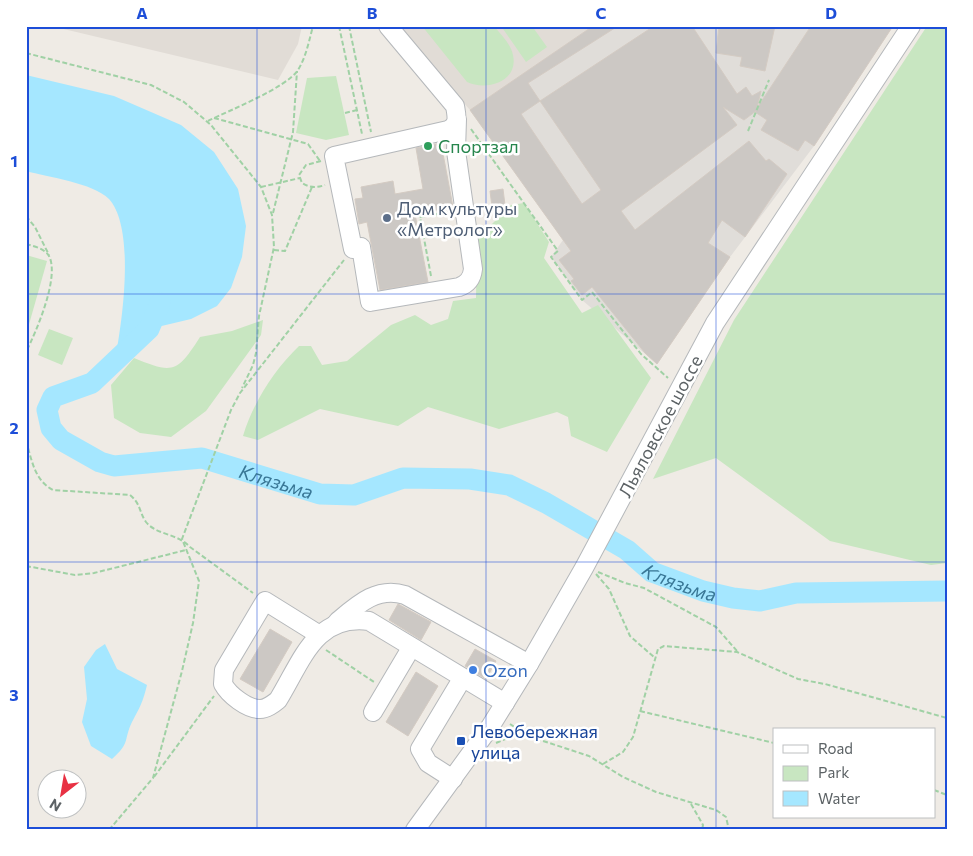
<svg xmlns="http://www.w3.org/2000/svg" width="973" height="856" viewBox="0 0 973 856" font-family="Commissioner,sans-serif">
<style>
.industrial{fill:#e0ddd9}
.education{fill:#e1dcd6}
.green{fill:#c8e6c1}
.water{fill:#a5e7ff}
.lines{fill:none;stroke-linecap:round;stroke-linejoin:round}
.river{stroke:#a5e7ff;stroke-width:21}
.building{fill:#ccc8c4;stroke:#d4cbc3;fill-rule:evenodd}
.minor-casing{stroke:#b5b8bb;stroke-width:20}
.path{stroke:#a0d1a5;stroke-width:2;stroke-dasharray:5 2.5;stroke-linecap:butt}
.minor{stroke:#fff;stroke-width:18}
.grid{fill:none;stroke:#1d4ed8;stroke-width:1;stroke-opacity:0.55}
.leisure-dot{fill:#2e9e5b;stroke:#fff;stroke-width:2}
.service-dot{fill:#5c6f8a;stroke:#fff;stroke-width:2}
.shop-dot{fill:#3f7fe0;stroke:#fff;stroke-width:2}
.transit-dot{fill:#1a4fb4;stroke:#fff;stroke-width:2}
.labels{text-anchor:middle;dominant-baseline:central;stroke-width:5;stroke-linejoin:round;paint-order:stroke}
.leisure-label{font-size:18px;fill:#27864d;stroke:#fff;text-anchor:start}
.service-label{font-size:18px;fill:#4e5e75;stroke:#fff;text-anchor:start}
.street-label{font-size:18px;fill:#5c6265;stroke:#fff}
.shop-label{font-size:18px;fill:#366cbe;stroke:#fff;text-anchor:start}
.transit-label{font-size:18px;fill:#164399;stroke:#fff;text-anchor:start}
.water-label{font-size:19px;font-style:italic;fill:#397796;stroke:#fff}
.neatline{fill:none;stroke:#1d4ed8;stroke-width:2}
.grid-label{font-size:16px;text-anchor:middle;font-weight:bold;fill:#1d4ed8}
</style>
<rect width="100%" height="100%" fill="#efebe5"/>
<polygon class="industrial" points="593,26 893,26 814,146 730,257 657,364 582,300 551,257 563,240 470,110"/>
<g class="education">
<polygon points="51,26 302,26 298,44 278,80"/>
<polygon points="396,26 593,26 470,110"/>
</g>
<g class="green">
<path d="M422,26H494C501,35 511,44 513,55C519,82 486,91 467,82Z"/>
<polygon points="501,26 532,26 547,47 526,62"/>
<polygon points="927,26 947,26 947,563 931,565 830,541 716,458 653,479 734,320"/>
<polygon points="336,76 349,135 326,140 296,133 307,78"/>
<path d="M524,203L549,242L544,258L582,313L598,305L651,378L607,452L571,436L568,417L557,412L499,429L428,407L398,426L320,409L258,440L243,436C253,403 274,370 299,346H311L322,365L347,361L391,325L415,315L431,325L448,319L453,301L476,298L477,239L511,205Z"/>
<polygon points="26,255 47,261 26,335"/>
<path d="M263,320L261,335L206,411L171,437L140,433L114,418L111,385L134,358C173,374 177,373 200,337L232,331Z"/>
<polygon points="49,329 73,338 62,365 38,355"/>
</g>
<g class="water">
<path d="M26,75L114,96L181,125L214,152L238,189L246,226L242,257L231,288L217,306L191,319L149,329L115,360C122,323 136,229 109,199C93,183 48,177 26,171Z"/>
<path d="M105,644L117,669L147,685C143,702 140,707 132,722C123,741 131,742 112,759L91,746L82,722L87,699L84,667L96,650Z"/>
</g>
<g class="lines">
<path class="river" id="s1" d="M160,303L149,329L92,383L53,397L47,410L51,428L61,440L100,462L114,466L202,458L320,494L354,495L403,478L470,479L509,485L546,503L627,550L652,572L703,591L733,598L760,601L796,593L947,591"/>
</g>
<g class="building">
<path d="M593,26H618L528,83L540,101L654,26H692L737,94L746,87L752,96L761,91L757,108L811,26H893L814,146L805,140L798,151L761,130L767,120L755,112L756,111L744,120L723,107L737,125L621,211L635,230L749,141L766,161L769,159L787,174L745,237L722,220L708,243L730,257L657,364L645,353L592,287L582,295L571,281L574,279L559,260L571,251L470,110ZM540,101L601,190L582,204L521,114Z"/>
<polygon points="719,26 775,26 765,71 740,66 742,57 716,53"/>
<polygon points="441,143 453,207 415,214 428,282 380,290 367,222 359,224 355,199 363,198 361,187 393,181 395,194 423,189 416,148"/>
<polygon points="503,189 505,205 492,207 490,191"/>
<polygon points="398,604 431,622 421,640 389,620"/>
<polygon points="270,629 292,642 263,692 240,679"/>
<polygon points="475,649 496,661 486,679 465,666"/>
<polygon points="416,672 438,686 408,736 386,722"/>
</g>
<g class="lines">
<defs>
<g id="minor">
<path d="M388,26L455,106C457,117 459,125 448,130L334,156L353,249L361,247L370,302L459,287C468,284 472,278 473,269L456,151L457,119"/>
<path d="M337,622C357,605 377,586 405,595L529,664"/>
<path d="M318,634L265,601L224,670L223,684C229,695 247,709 260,709C267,709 273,704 278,700C302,661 315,614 369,621L505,703"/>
<polyline points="373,712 411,648"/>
<polyline points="453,779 428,763 420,749 462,679"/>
<polyline points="415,830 490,727 529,664 584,568 715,323 911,26"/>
</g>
</defs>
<use href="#minor" class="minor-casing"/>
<g class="path">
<polyline points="339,26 362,134"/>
<polyline points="349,26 371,132"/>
<polyline points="26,53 151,85 184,102 211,125 261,187 272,215 274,247 259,316 256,353 253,365 242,388"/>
<polyline points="345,113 357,110"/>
<polyline points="214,118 308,144 320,161"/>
<path d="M208,121C230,110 286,88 298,70C306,57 309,41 313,26"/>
<polyline points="471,129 558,251 551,257 582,300 592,292 641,354 668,378"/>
<polyline points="748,131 769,80"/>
<path d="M321,161L306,165L299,175L302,183C310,188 316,188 325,185"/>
<polyline points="261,187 300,178"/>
<polyline points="273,213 293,132 297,71"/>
<polyline points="26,216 35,227 49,255"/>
<path d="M26,244C34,246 45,249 49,256C60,277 36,332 26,352"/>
<polyline points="274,250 285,251 312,187"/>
<polyline points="431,276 420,217 450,212"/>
<path d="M26,441C32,460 34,480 53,490L130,495C141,504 139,512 146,522C156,535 177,533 190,547L253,593"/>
<polyline points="26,566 75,575 94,573 186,550"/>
<polyline points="598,572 625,583 644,588 716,627 737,651"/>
<polyline points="596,574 609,589 630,636 655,658"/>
<polyline points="326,650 374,682"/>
<polyline points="640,711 774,743"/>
<polyline points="510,724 528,736 589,756 623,777 656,792 716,810 726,817 729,830"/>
<polyline points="496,743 510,737 528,736"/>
<polyline points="603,764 623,752 633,737 658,649 664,646 737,652 798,679 825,684 947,718"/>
<polyline points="154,777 214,696"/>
<polyline points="934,790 947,795"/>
<polyline points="691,804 703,825 702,830"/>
<polyline points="109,830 153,778 182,671 193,623 199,581 182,539 231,410 240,393 344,260"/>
</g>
<use href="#minor" class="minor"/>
</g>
<path class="grid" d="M257,26V830M486,26V830M716,26V830M26,294H947M26,562H947"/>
<circle class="leisure-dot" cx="428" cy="146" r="5"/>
<circle class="service-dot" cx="387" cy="218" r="5"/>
<circle class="shop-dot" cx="473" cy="670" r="5"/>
<rect class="transit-dot" x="456" y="736" width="10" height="10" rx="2.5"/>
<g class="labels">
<g class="leisure-label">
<text x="438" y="146">Спортзал</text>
</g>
<g class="service-label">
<text x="397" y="208">Дом культуры<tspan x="397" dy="21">«Метролог»</tspan></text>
</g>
<g class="street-label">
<text transform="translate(660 426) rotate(-62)">Льяловское шоссе</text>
</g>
<g class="shop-label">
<text x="483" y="670">Ozon</text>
</g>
<g class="transit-label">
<text x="471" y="731">Левобережная<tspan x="471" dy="21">улица</tspan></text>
</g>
<g class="water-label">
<text stroke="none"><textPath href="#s1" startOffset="422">Клязьма</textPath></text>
<text stroke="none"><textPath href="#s1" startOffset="858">Клязьма</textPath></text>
</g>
</g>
<rect width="973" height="856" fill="none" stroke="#ffffff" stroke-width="55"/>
<rect x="773" y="728" width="162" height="90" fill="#ffffff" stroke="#bec0c1"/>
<rect x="783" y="745" width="25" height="8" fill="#ffffff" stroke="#bec0c1"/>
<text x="818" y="754" font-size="15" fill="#5c6265">Road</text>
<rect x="783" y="766" width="25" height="15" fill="#c8e6c1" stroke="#bec0c1"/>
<text x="818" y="778" font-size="15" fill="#5c6265">Park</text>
<rect x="783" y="791" width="25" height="15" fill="#a5e7ff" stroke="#bec0c1"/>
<text x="818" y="804" font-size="15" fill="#5c6265">Water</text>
<g transform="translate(62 794) rotate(211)"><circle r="24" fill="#ffffff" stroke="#bec0c1"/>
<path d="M0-4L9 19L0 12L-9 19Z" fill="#e83143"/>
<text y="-8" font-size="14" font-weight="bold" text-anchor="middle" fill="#5c6265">N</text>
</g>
<rect x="28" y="28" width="918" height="800" class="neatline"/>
<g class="grid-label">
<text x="142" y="19">A</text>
<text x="372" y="19">B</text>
<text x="601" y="19">C</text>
<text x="831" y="19">D</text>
<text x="14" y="167">1</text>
<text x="14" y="434">2</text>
<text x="14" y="701">3</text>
</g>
</svg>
